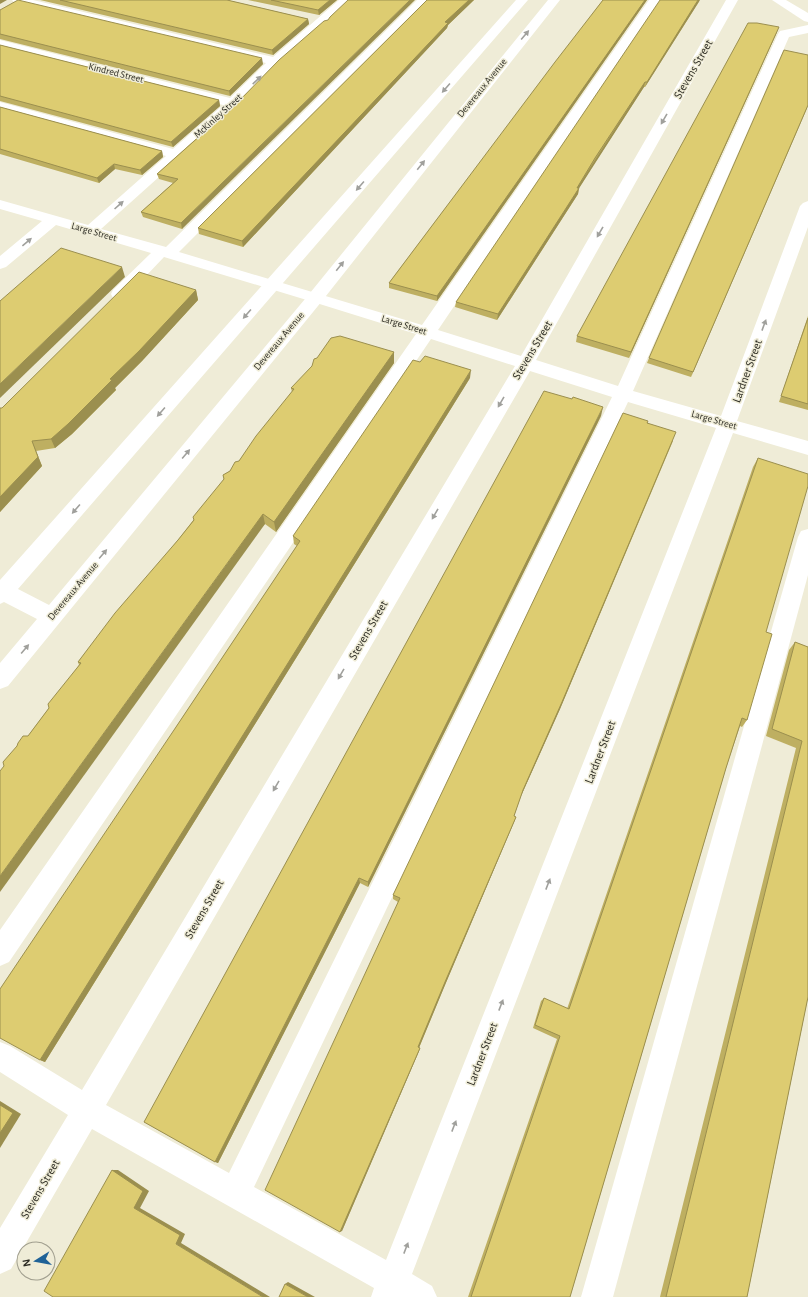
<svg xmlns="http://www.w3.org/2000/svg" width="808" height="1297" viewBox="0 0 808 1297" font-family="'Alegreya Sans',sans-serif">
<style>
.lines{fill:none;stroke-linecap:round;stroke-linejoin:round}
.minor{fill:#fff;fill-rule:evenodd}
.major{fill:#fff;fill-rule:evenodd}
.highway{fill:#fff;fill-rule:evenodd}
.wall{fill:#beaf61}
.shaded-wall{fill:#9b8f4f}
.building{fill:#ddcc71;stroke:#9b8f4f}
.oneway{fill:#a0a09c}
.labels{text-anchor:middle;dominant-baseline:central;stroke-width:3;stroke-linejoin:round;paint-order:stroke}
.far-street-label{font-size:10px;fill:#2c2b23;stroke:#efecd7}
.street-label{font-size:12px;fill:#2c2b23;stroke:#efecd7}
</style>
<rect width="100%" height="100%" fill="#efecd7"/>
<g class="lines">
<g class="minor">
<path d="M12,0H33L273,57L339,0H352L279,64L238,106L101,229L166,247L417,0H430L179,252L422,325L649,0H661L438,330L521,356L726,0H738L536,360L618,386L778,34L780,31L808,25V33L789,37L633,391L721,416L800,206L803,203L808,201V227L737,421L808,441V455L733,433L412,1274L432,1286L437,1297H371L374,1288L92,1129L11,1269L0,1274V1228L68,1115L0,1072V1042L10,1046L82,1090L515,366L431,339L9,962L0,966V930L416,334L310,301L164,257L125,298L119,299L113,298L111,294L113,290L151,253L56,225L6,267L0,269V256L42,221L0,209V200L88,225L166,156L0,110V102L173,149L223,105L0,48V40L230,98L266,63L18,4L14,2ZM530,371L612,397L229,1173L106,1105ZM628,402L716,428L386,1260L254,1187Z"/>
<polygon points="808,529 808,575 613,1297 581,1297 798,537 801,531"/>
</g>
<polygon class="major" points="516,0 528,0 18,589 49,605 310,293 548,0 560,0 322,301 8,686 0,689 0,663 37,619 4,602 0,604 0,580"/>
<polygon class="highway" points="772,0 786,0 808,13 808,22 804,21"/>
</g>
<g class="wall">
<polygon points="40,0 227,0 308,19 309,24 273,55"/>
<polygon points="248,0 337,0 319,15"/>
<polygon points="427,0 474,0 448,25 447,28 243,247 199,234 198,228"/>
<polygon points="603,0 647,0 437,301 389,288 389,283"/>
<polygon points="700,0 645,87 644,87 594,164 579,188 578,194 497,320 455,307 456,302"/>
<polygon points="0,10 263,64 230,96 0,39"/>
<polygon points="328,20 182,229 143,217 141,212 173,183 159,179 157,174"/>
<polygon points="777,32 629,358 576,342 577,336"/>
<polygon points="0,45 219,100 220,106 173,147 0,101"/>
<polygon points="808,106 691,377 647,363 649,358"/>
<polygon points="0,107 162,151 163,157 142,175 115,169 99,183 0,154"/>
<polygon points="196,290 198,300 142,361 115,388 116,390 72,434 55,448 36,451 42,466 0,512 0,408 2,408"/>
<polygon points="808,316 808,410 779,402"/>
<polygon points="394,352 394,363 276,532 265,524 28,736 49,708 79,665 78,662 178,540 224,480 223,475 230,471 239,461 292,392 291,388"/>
<polygon points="470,378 45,1062 40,1060 176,727 297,546 294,544 293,536"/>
<polygon points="601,416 368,887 360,883 218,1163 144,1122"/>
<polygon points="648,421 648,423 673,441 560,709 521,796 514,816 516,817 514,822 445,985 419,1048 420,1048 419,1051 342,1231 398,902 393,899 393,895"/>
<polygon points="758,458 766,632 747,720 742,727 740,726 726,768 570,1297 468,1297 557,1039 533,1028 541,1001 544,998 567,1009 753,467"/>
<polygon points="795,642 808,647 808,997 747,1297 660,1297 796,748 766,736 789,650"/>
</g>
<g class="shaded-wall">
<polygon points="0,0 7,0 0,4"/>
<polygon points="330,0 337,0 319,15 318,10"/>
<polygon points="410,0 415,0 182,229 181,223"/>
<polygon points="469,0 474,0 448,25 447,28 243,247 242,241 445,22"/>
<polygon points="645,0 647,0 437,301 437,296"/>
<polygon points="698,0 700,0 645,87 647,82"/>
<polygon points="308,19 309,24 273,55 272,50"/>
<polygon points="779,27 777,32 629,358 631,352"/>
<polygon points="262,58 263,64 230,96 229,91"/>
<polygon points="645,82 644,87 576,193 577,188"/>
<polygon points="219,100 220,106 173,147 171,142"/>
<polygon points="808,106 691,377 693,372"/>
<polygon points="162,151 163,157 142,175 140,170"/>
<polygon points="114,164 115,169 99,183 97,178"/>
<polygon points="579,188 578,194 497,320 498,314"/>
<polygon points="122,267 125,277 0,398 0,384"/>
<polygon points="196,290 198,300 142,361 115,388 116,390 72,434 55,448 51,439 110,379"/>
<polygon points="394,352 394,363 276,532 274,522"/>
<polygon points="471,370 470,378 45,1062 40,1060"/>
<polygon points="603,407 601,416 368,887 368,882"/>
<polygon points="676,432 560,709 521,796 512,821 523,790"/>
<polygon points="32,441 42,466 0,512 0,497"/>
<polygon points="263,514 265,524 0,892 0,876"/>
<polygon points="516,817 514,822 445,985 418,1050 418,1047 445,982"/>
<polygon points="359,878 360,883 218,1163 215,1162"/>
<polygon points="420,1048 419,1051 342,1231 340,1232"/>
<polygon points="0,1101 21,1114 0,1148"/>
<polygon points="112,1170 118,1170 149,1191 140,1208 185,1234 181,1243 270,1297 263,1297 176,1244 134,1208"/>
<polygon points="288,1282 315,1297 308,1297 285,1284"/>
</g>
<g class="building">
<polygon points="18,0 262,58 229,91 0,34 0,10"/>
<polygon points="60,0 227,0 308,19 272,50"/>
<polygon points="271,0 330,0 318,10"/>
<polygon points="348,0 410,0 181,223 141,212 178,179 157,174 238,102 279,60 324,21 328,20 330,17"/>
<polygon points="427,0 469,0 445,22 448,23 242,241 198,228"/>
<polygon points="603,0 645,0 437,296 389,283 555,62"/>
<polygon points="660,0 698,0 647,82 645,82 595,158 577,188 579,188 498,314 456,302"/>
<polygon points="748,23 757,23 779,27 631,352 577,336"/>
<polygon points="0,45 219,100 171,142 0,96"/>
<polygon points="784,50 808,55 808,105 693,372 649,358"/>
<polygon points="0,107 162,151 140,170 114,164 97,178 0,149"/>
<polygon points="61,248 122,267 0,384 0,301"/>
<polygon points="139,272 196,290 139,351 110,379 112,380 68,424 51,439 32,441 38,457 0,497 0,408 2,408"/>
<polygon points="808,318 808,404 781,396"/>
<polygon points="340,336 394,352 274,522 263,514 0,876 0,771 4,766 3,762 17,746 18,743 23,736 28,736 49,708 48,704 81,663 78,662 115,613 178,540 194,520 193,517 224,479 223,475 230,471 235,462 239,461 256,436 294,389 291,388 312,366 314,359 317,358 331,338"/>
<polygon points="425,356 471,370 40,1060 0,1038 0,989 176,727 300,541 293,536 413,360 420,362"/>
<polygon points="544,391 572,399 573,397 603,407 368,882 359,878 215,1162 144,1122"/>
<polygon points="623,413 648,421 647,423 676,432 562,702 523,790 514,816 516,817 445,982 418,1047 420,1048 340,1232 265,1190 400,898 393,895"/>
<polygon points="758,458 808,474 808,486 766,632 772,634 747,720 742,718 726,768 570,1297 471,1297 560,1036 535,1025 544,998 569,1009"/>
<polygon points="795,642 808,647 808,997 747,1297 666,1297 802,741 772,729"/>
<polygon points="0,1105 13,1113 0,1133"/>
<polygon points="112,1170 143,1191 134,1208 180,1235 176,1244 263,1297 53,1297 44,1291"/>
<polygon points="285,1284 308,1297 279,1297"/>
</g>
<defs><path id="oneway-solid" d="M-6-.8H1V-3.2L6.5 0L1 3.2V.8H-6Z"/></defs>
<g class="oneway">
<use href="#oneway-solid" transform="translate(525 35) rotate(-50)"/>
<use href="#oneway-solid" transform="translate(257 80) rotate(-44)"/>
<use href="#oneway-solid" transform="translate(446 88) rotate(131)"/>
<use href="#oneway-solid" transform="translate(664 119) rotate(120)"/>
<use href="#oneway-solid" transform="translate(421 165) rotate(-51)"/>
<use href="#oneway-solid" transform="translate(360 186) rotate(131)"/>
<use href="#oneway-solid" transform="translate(119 205) rotate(-42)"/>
<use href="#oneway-solid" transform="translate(600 232) rotate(120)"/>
<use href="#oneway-solid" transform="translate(27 242) rotate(-40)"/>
<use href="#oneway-solid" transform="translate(340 266) rotate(-51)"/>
<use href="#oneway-solid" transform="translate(247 314) rotate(131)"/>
<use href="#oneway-solid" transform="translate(764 325) rotate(-70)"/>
<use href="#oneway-solid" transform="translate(501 402) rotate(120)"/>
<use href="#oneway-solid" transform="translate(161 412) rotate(131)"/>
<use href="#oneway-solid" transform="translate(186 454) rotate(-50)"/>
<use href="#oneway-solid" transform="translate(76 509) rotate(131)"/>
<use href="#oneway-solid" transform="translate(435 514) rotate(120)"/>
<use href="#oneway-solid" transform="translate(103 554) rotate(-50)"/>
<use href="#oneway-solid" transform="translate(25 649) rotate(-50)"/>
<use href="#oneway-solid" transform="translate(341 674) rotate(120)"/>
<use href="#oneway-solid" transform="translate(276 786) rotate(120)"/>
<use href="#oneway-solid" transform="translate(548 884) rotate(-69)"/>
<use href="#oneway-solid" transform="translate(501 1005) rotate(-69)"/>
<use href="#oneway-solid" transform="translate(454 1126) rotate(-69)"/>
<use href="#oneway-solid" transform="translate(406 1248) rotate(-69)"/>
</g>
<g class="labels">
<g class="far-street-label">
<text transform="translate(116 73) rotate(14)">Kindred Street</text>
<text transform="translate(482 88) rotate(-51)">Devereaux Avenue</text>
<text transform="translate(218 116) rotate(-42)">McKinley Street</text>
<text transform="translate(94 232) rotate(16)">Large Street</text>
<text transform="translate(404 325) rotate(17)">Large Street</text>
<text transform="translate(279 341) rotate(-50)">Devereaux Avenue</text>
<text transform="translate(714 420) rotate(16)">Large Street</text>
<text transform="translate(73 591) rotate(-50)">Devereaux Avenue</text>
</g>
<g class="street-label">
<text transform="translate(693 69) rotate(-60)">Stevens Street</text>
<text transform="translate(532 350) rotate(-59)">Stevens Street</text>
<text transform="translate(747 371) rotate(-70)">Lardner Street</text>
<text transform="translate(368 630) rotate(-60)">Stevens Street</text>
<text transform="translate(600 752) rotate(-69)">Lardner Street</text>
<text transform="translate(204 909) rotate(-60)">Stevens Street</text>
<text transform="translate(482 1054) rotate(-69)">Lardner Street</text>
<text transform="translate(40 1189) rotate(-60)">Stevens Street</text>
</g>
</g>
<g transform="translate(36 1261) rotate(259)"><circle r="19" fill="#efecd7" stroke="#a19f8f"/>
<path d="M0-3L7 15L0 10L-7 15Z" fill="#1f6297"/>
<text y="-6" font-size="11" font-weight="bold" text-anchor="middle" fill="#2c2b23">N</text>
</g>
</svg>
